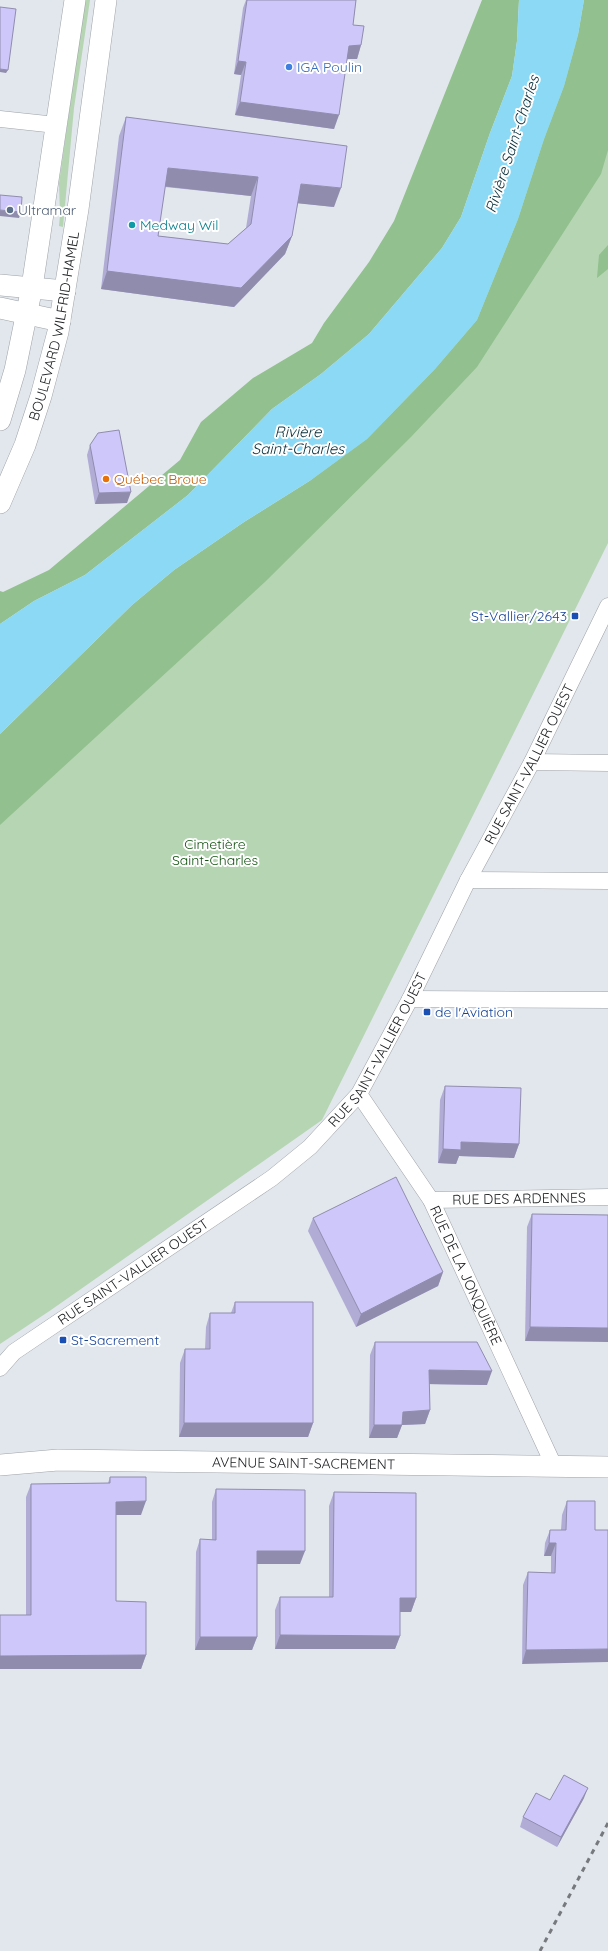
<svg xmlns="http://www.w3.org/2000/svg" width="608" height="1951" viewBox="0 0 608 1951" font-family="Quicksand,sans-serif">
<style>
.green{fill:#b6d5b3}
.forest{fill:#92c08e}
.water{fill:#8bd9f4}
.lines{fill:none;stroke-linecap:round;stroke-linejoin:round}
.minor-casing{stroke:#9ea3a8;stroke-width:17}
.major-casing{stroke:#9ea3a8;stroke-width:22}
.minor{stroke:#fff;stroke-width:16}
.major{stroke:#fff;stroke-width:21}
.rail{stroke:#76797d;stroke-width:3;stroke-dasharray:5 5;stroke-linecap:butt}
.wall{fill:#b0acd6;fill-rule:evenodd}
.shaded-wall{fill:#908cae}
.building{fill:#cdc8f9;stroke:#908cae;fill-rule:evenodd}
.shop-dot{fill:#3f7fe0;stroke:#fff;stroke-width:1.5}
.service-dot{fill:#5c6f8a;stroke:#fff;stroke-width:1.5}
.culture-dot{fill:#0f9aa8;stroke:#fff;stroke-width:1.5}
.food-dot{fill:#e8710a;stroke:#fff;stroke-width:1.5}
.transit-dot{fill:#1a4fb4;stroke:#fff;stroke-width:1.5}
.labels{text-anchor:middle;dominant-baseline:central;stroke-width:4;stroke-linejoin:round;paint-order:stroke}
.shop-label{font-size:14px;fill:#366cbe;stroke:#fff;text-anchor:start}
.service-label{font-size:14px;fill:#4e5e75;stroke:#fff;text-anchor:start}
.culture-label{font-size:14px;fill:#0d838f;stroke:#fff;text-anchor:start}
.street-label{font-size:14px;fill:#202224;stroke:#fff}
.food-label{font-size:14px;fill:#c56008;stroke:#fff;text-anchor:start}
.transit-label{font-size:14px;fill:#164399;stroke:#fff;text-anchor:start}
.park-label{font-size:14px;fill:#125210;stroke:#fff}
.water-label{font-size:15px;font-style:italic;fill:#082f3a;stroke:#fff}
</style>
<rect width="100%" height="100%" fill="#e2e7ed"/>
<g class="green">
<polygon points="85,0 90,0 74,108 63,227 59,226 60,215 59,183"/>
<polygon points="584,0 608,0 608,543 322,1120 51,1310 0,1344 0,734 311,480 578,35"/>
</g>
<g class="forest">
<polygon points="482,0 519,0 517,41 512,76 490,133 461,217 442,248 369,334 321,374 272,409 188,495 85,575 34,601 0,624 0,591 3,592 49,570 180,460 201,422 253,378 312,343 324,323 369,262 394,221"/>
<polygon points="584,0 608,0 608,150 601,174 477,367 411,437 266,581 0,825 0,734 132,605 174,570 244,522 311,480 367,439 435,369 477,320 518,219 544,139 564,86 578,35"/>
<polygon points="608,245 608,269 597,278 599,255"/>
</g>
<polygon class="water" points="519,0 584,0 578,35 564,86 544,139 518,219 477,320 435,369 367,439 311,480 244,522 174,570 132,605 0,734 0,624 34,601 85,575 188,495 272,409 321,374 369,334 442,248 461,217 490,133 512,76 517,41"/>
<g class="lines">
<defs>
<g id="minor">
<polyline points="0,119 56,125"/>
<polyline points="532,762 608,763"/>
<polyline points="468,880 608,881"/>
<polyline points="410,999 608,1000"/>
<path id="s1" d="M359,1094L431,1200L554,1466"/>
<path id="s2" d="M431,1200L608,1197"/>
<path id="s3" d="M0,1368L14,1352L272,1178L310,1147L359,1094L410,999L468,880L532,762L608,606"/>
</g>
<g id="major">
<polyline points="0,285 65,291"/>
<polyline points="0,308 60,321"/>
<polyline points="0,420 15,370 32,287 75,0"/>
<path id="s4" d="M0,503L25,445L41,396L58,332L78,209L106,0"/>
<path id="s5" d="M0,1465L58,1460L608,1467"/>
</g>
</defs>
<use href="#minor" class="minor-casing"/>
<use href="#major" class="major-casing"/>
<use href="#minor" class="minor"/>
<use href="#major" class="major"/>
<polyline class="rail" points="540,1951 608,1823"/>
</g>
<g class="wall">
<polygon points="246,0 356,0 353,25 361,45 357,59 347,59 334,129 235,115 241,75 234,74 243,8"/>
<path d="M126,117L334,207L298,203L292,236L285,254L234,307L101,289L119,136ZM165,187L251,196L246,228L228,244L158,236Z"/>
<polygon points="90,445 127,503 95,504 87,455"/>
<polygon points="445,1086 519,1144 514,1158 459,1156 456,1164 438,1163 440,1100"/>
<polygon points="532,1214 608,1215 525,1341 527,1227"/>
<polygon points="313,1218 443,1272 438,1286 356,1327 308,1231"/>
<polygon points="235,1302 313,1423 308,1437 179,1437 180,1363 185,1349 205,1349 206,1327 210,1313 231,1313"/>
<polygon points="375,1342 487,1385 429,1384 430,1410 425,1424 402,1425 397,1438 369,1438 370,1355"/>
<polygon points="110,1477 141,1515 116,1515 116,1601 146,1655 141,1669 0,1669 0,1615 26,1615 26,1497 31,1484 108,1483"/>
<polygon points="216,1489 300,1564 257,1564 257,1637 252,1650 195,1650 196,1552 200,1539 212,1540 212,1502"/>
<polygon points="334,1492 416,1598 411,1612 400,1612 400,1636 395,1649 275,1649 275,1610 280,1597 329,1597 329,1506"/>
<polygon points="567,1501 595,1501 522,1664 523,1585 528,1572 551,1573 551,1556 544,1556 545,1543 550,1530 561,1530 562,1515"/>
<polygon points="584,1798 557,1847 520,1827 523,1817 550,1800"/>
</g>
<g class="shaded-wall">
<polygon points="361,45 357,59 344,59 349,46"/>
<polygon points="238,61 246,62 241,75 234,74"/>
<polygon points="0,69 8,70 6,73 0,72"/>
<polygon points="240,102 339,115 334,129 235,115"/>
<polygon points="168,168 258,177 251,196 161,186"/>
<polygon points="301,184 341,188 334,207 295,203"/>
<polygon points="0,210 21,212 19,218 0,216"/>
<polygon points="292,236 285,254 234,307 101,289 107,271"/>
<polygon points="131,492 127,503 95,504 99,493"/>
<polygon points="461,1142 519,1144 514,1158 459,1156 456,1164 438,1163 443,1149"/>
<polygon points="443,1272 438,1286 356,1327 361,1314"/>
<polygon points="530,1327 608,1328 608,1342 525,1341"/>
<polygon points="429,1370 492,1371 487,1385 424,1384"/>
<polygon points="430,1410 425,1424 402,1425 397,1438 369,1438 374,1425 403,1412"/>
<polygon points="184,1423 313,1423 308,1437 179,1437"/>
<polygon points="146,1501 141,1515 111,1515 116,1502"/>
<polygon points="549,1543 556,1543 551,1556 544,1556"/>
<polygon points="257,1551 305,1551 300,1564 253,1564"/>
<polygon points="400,1598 416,1598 411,1612 395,1612"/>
<polygon points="280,1635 400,1636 395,1649 275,1649"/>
<polygon points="200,1637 257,1637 252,1650 195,1650"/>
<polygon points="608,1649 608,1662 522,1664 526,1650"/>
<polygon points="146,1655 141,1669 0,1669 0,1656"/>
<polygon points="588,1788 584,1798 557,1847 561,1837"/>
</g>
<g class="building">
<polygon points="247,0 356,0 353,25 364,26 361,45 349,46 339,115 240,102 246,62 238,61"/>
<polygon points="0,7 16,9 8,70 0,69"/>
<path d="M126,117L347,146L341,188L301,184L292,236L241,288L107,271ZM168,168L258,177L251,224L228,244L158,236Z"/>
<polygon points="0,195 22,197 21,212 0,210"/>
<polygon points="119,430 131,492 99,493 90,445 98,433"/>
<polygon points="445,1086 521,1088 519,1144 461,1142 461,1150 443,1149"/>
<polygon points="396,1177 443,1272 361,1314 313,1218"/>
<polygon points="532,1214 608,1215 608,1328 530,1327"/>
<polygon points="235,1302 313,1302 313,1423 184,1423 185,1349 210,1349 210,1313 235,1313"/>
<polygon points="375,1342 477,1342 492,1371 429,1370 430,1410 403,1412 402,1425 374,1425"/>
<polygon points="110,1477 146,1477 146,1501 116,1502 116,1601 146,1602 146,1655 0,1656 0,1615 31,1615 31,1484 110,1483"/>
<polygon points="216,1489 305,1490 305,1551 257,1551 257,1637 200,1637 200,1539 216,1540"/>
<polygon points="334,1492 416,1493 416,1598 400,1598 400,1636 280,1635 280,1597 333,1597"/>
<polygon points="567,1501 595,1501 595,1530 608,1530 608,1649 526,1650 528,1572 555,1573 556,1543 549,1543 550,1530 566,1530"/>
<polygon points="564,1775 588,1788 561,1837 523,1817 536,1793 550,1800"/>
</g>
<circle class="shop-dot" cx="289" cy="67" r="4"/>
<circle class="service-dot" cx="10" cy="210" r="4"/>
<circle class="culture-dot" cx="132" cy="225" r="4"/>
<circle class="food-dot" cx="106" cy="479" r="4"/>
<g class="transit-dot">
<rect x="571" y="612" width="8" height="8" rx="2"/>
<rect x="423" y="1008" width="8" height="8" rx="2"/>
<rect x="59" y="1336" width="8" height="8" rx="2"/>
</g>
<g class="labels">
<g class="shop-label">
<text x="297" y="67">IGA Poulin</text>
</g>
<g class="service-label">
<text x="18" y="210">Ultramar</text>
</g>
<g class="culture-label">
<text x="140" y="225">Medway Wil</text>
</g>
<g class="street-label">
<text stroke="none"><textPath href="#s4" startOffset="186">BOULEVARD WILFRID-HAMEL</textPath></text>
<text stroke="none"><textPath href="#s3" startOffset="825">RUE SAINT-VALLIER OUEST</textPath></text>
<text stroke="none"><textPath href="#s3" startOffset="501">RUE SAINT-VALLIER OUEST</textPath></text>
<text stroke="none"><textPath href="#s2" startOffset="88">RUE DES ARDENNES</textPath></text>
<text stroke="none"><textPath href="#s3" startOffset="165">RUE SAINT-VALLIER OUEST</textPath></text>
<text stroke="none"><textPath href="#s1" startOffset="211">RUE DE LA JONQUIÈRE</textPath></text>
<text stroke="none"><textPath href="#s5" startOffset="304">AVENUE SAINT-SACREMENT</textPath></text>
</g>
<g class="food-label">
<text x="114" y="479">Québec Broue</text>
</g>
<g class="transit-label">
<text x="567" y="616" text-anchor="end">St-Vallier/2643</text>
<text x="435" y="1012">de l'Aviation</text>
<text x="71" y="1340">St-Sacrement</text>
</g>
<g class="park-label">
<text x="215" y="844">Cimetière<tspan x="215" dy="16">Saint-Charles</tspan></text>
</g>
<g class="water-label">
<text transform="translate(512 144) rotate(-72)">Rivière Saint-Charles</text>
<text x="298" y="431">Rivière<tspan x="298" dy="17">Saint-Charles</tspan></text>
</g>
</g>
</svg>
